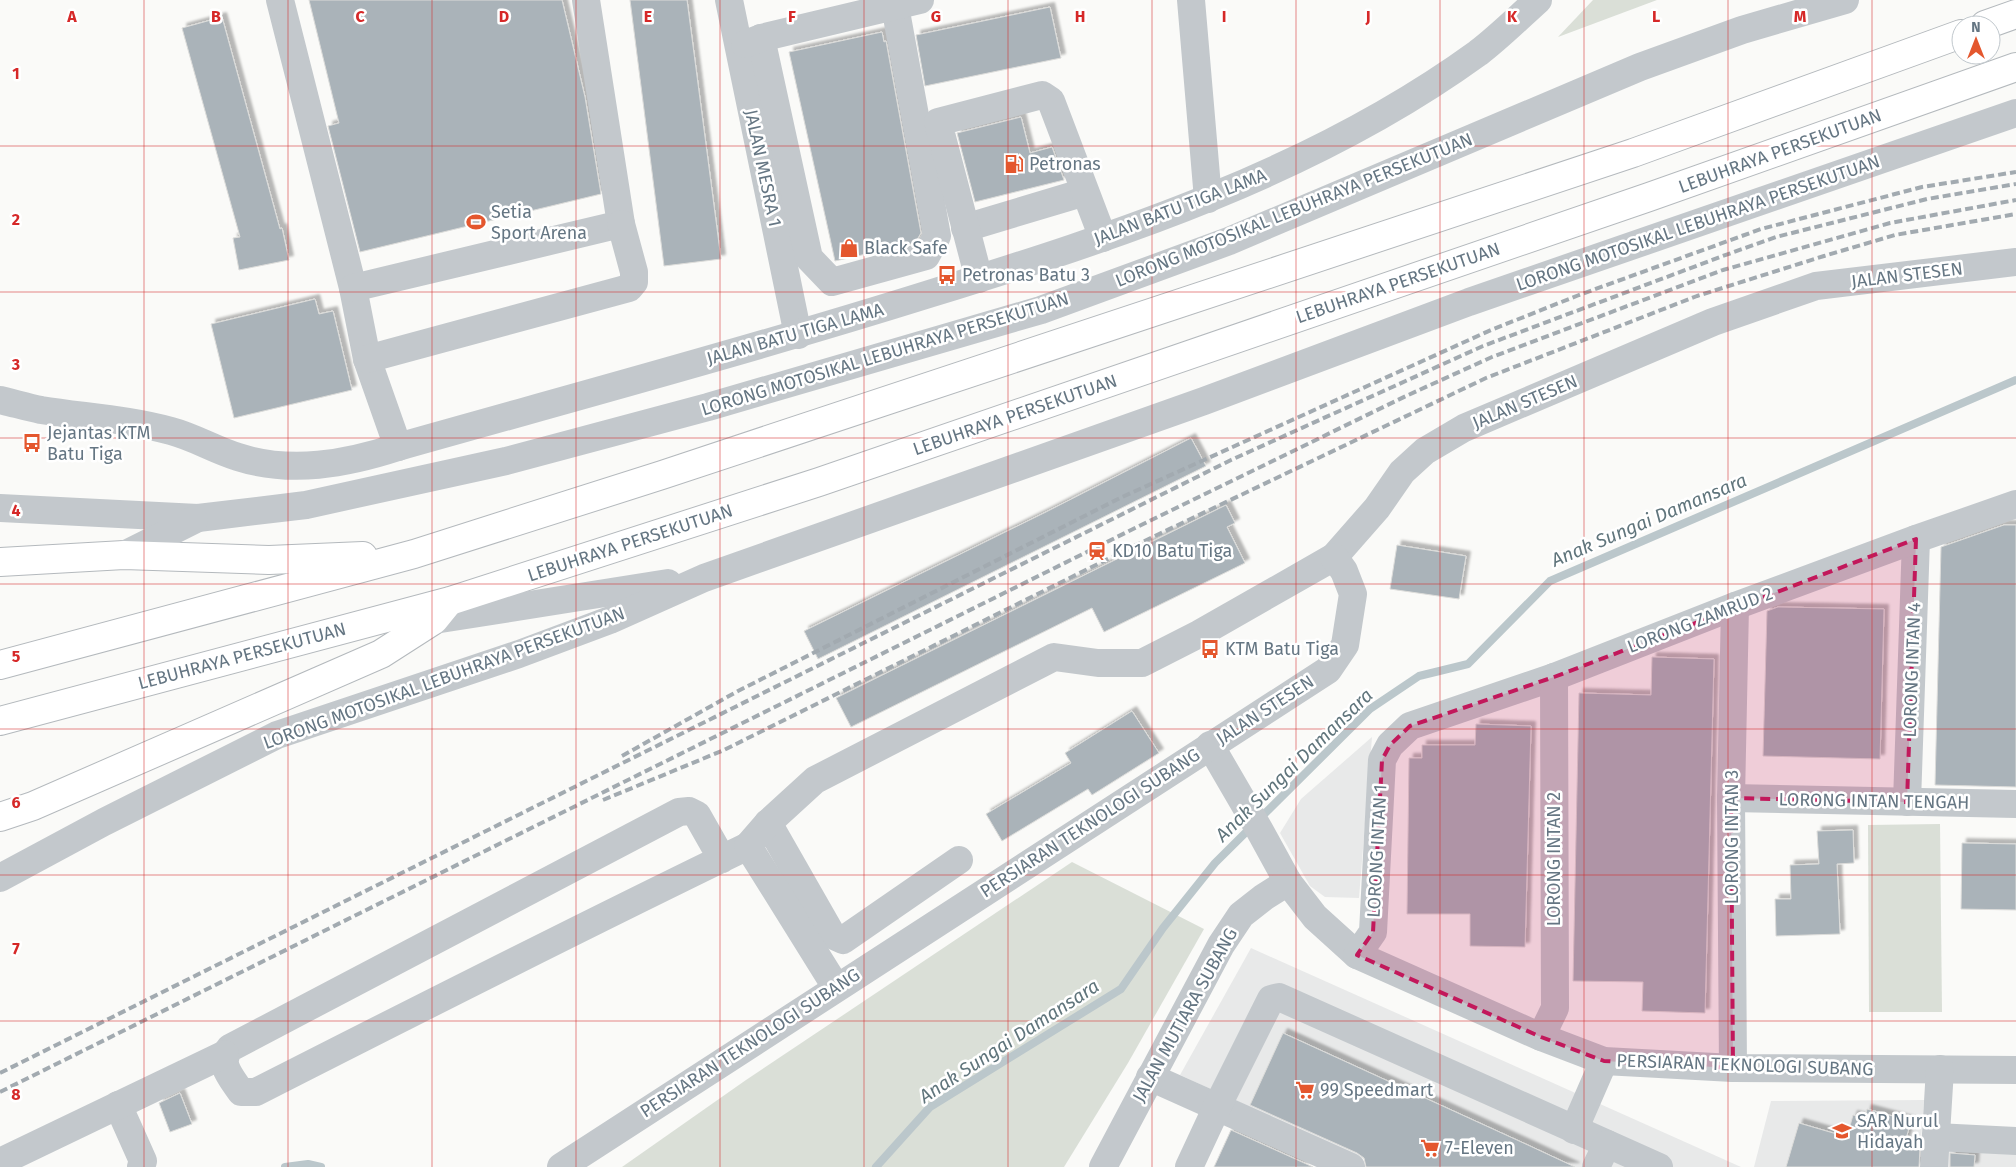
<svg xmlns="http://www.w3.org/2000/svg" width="2016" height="1167" font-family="'Fira Sans',sans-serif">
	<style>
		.built { fill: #e8e9e9 }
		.green { fill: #dadfd7 }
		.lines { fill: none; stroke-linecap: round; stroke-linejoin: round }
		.stream { stroke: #bbc7cb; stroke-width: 8 }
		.building { fill: #aab3b9; stroke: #dcdcda; filter: url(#shadow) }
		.highway-casing { stroke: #b4b9bd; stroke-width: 30 }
		.minor { stroke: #c3c8cc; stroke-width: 28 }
		.highway { stroke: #fff; stroke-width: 28 }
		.rail { stroke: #a2aab0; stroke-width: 4; stroke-dasharray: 8 4; stroke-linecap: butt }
		.marked { fill: #c2185b; fill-opacity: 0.2; stroke: #c2185b; stroke-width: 4; stroke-dasharray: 10 6; stroke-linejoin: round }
		.grid { fill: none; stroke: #d62828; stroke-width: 1; stroke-opacity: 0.55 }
		.labels { text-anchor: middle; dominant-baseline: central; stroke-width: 5; stroke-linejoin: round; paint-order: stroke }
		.street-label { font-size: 18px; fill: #657683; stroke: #fff }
		.poi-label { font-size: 18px; fill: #657683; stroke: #fff; text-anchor: start }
		.water-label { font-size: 19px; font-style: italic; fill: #60757c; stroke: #fff }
		.grid-label { font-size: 16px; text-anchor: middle; font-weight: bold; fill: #d62828; stroke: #fff; stroke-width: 5; stroke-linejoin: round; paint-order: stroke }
	</style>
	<defs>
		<filter id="shadow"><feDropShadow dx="4.5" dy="-4.5" stdDeviation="1" flood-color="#0004"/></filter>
	</defs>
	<rect width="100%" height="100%" fill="#fafaf8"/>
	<g class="built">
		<path d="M1372,737L1359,898L1325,897L1310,886L1280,833L1301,799Z"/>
		<path d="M1251,948L1741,1167H1381L1180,1075Z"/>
		<path d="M1924,1100L1919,1167H1754L1771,1101Z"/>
		<path d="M1945,1146L2016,1149V1167H1944Z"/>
	</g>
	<g class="green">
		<path d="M1593,0H1657L1558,37Z"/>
		<path d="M1940,824L1942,1012H1869L1868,825Z"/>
		<path d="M1072,862L1204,929L1128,1063L1064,1167H622L746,1080Z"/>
	</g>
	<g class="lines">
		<g class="stream">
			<path d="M285,1167L308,1164L321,1167"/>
			<path d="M876,1167L930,1107L1121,989L1163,928L1215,863L1370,709L1419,676L1468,664L1550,581L2016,380"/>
		</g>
	</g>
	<g class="building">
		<path d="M309,0H562L585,97L601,194L360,252L328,126L339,123Z"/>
		<path d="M630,0H687L721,259L664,266Z"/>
		<path d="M1050,7L1061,58L925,86L916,35Z"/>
		<path d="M222,17L280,229L282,228L289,260L239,270L233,238L240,237L182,28Z"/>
		<path d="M882,32L884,42L886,41L921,233L915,243L835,261L789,52Z"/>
		<path d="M1021,117L1030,153L1052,147L1064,180L975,202L957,133Z"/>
		<path d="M315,299L319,314L333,311L352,390L234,418L211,324Z"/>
		<path d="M1191,438L1206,466L818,659L804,631L1046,512Z"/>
		<path d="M1226,505L1235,523L1227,527L1245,563L1104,632L1092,608L851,727L836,698Z"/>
		<path d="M2004,525H2016V787L1935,785L1941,547Z"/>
		<path d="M1397,545L1466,556L1459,599L1390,589Z"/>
		<path d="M1778,607L1884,609L1880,759L1763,756L1767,611Z"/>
		<path d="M1652,657L1714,659L1705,1013L1642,1011L1643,982L1573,981L1579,693L1651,695Z"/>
		<path d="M1132,711L1159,753L1092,795L1088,789L1002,841L986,814L1071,763L1065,753Z"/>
		<path d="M1476,724L1531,726L1525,947L1470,946V914H1407L1409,758H1422V745H1475Z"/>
		<path d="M1853,830L1854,863L1837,864L1840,934L1776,936L1775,899H1791L1790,865L1819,864L1817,831Z"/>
		<path d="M1962,843L2016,844V910L1961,909Z"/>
		<path d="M1283,1033L1530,1146L1575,1167H1366L1364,1158L1357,1153L1250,1105Z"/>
		<path d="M180,1093L192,1124L170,1132L159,1103Z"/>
		<path d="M1867,1109L1911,1121L1904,1146L1920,1148L1919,1167H1786L1799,1123L1847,1137L1853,1115L1865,1118Z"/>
		<path d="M1231,1130L1313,1167H1214Z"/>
		<path d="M1950,1153L1975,1155L1974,1167H1950Z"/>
	</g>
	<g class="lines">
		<g class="highway-casing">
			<g id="highway">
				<path d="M1985,25L2016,14"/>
				<path d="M0,562L124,555L269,560L363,556"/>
				<path d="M0,665L414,554L662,475L1633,153L1961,34"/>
				<path d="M0,721L450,601L819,482L1649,197L2016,67"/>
				<path d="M0,817L33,806L381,654L434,620L447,604"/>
			</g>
		</g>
		<g class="minor">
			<path d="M280,0L353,288L367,359L398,447"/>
			<path d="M729,0L798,335"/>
			<path d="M1191,0L1208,199"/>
			<path d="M761,38L809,258L832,282L926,256L937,236L895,6"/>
			<path d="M745,44L761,38L920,0"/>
			<path d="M965,228L1085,192"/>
			<path d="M979,279L938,122L1042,95L1051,101L1103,238"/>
			<path d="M353,288L621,224L586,0"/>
			<path d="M367,359L629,288L634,282V272L621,224"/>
			<path d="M0,400C13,403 27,407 41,410C84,417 128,419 171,431C194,437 215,450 238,457C291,474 346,464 398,447C575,397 753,349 929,294C1120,235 1314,172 1478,53C1499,37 1518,18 1538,0"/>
			<path d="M0,508L198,518L306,505L506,461L708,407L1041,310L1229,241L1640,67L1742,30L1845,0"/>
			<path d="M124,555L194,520"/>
			<path d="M434,620L668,583"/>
			<path d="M1210,745L1260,831L1288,882L1315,917L1357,955L1541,1037L1604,1061L1733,1068L2016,1070"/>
			<path d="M1731,798L2016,804"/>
			<path d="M1907,802L1916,539"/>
			<path d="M768,823L832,935L843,940L959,860"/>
			<path d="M722,859L697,815L689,811L679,812L230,1048C217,1063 231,1077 241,1092H256C419,1009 583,926 748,846"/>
			<path d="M0,878L104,822L277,735L519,654L610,620L704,578L1204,401L1469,302L2016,113"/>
			<path d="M1357,955L1373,932L1382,760L1390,745L1410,726L1554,677L1735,606L1916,539L2016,504"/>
			<path d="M836,987L748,846L768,823L815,780L1054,657L1098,663H1142L1199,634L1334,557L1377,508L1402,472L1425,451L1464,428L1713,322L1816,286L2016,262"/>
			<path d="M1541,1037L1555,1008L1554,677"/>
			<path d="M1733,1068L1731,798L1735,606"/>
			<path d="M1150,1077L1351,1167"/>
			<path d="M118,1105L143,1161L141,1167"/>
			<path d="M1574,1130L1604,1061"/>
			<path d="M1936,1137L2016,1141"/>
			<path d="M0,1162L225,1054"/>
			<path d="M561,1167L1328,670L1345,645L1353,594L1344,571L1334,557"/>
			<path d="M1103,1167L1221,945L1241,915L1264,897L1288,882"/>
			<path d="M1189,1167L1217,1107L1271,999L1279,997L1659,1167"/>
			<path d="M1596,1167L1607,1144"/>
			<path d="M1934,1167L1940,1069"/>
		</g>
		<use href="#highway" class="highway"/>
		<g class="rail">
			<path d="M622,756L738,691L1120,498L1491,330L1579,295L1761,229L1922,187L2016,172"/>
			<path d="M603,800L724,750L1134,546L1486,378L1697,296L1824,256L1895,235L2016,214"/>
			<path d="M0,1073L1231,460L1483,346L1720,257L1776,237L1927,199L2016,184"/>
			<path d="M0,1092L1129,531L1406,396L1492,357L1723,270L1890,223L2016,200"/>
		</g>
	</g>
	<path class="marked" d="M1916,539L1907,802L1731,798L1733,1068L1604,1061L1541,1037L1357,955L1373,932L1382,760L1390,745L1410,726L1554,677Z"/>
	<path class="grid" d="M144,0V1167M288,0V1167M432,0V1167M576,0V1167M720,0V1167M864,0V1167M1008,0V1167M1152,0V1167M1296,0V1167M1440,0V1167M1584,0V1167M1728,0V1167M1872,0V1167M0,146H2016M0,292H2016M0,438H2016M0,584H2016M0,729H2016M0,875H2016M0,1021H2016"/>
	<defs>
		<g id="fuel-bare" transform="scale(1.5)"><path d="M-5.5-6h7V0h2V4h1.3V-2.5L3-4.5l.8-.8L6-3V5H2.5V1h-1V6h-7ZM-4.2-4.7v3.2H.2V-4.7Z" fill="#e4572e" stroke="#fff" stroke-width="2.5" paint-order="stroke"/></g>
		<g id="stadium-bare" transform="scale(1.5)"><path d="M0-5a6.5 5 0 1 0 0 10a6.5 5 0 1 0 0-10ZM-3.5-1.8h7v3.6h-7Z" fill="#e4572e" stroke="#fff" stroke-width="2.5" paint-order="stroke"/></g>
		<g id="shop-bare" transform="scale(1.5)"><path d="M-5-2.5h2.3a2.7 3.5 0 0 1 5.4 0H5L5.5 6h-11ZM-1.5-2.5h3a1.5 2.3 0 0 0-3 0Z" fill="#e4572e" stroke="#fff" stroke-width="2.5" paint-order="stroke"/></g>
		<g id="bus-bare" transform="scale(1.5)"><path d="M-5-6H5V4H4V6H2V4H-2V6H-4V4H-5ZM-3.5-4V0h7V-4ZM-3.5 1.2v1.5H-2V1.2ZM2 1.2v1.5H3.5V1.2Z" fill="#e4572e" stroke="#fff" stroke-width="2.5" paint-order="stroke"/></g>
		<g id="station-bare" transform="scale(1.5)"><path d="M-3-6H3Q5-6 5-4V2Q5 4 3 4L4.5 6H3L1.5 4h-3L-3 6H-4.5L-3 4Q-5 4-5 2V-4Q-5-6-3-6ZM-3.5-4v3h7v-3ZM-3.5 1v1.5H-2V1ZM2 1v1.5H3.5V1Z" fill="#e4572e" stroke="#fff" stroke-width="2.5" paint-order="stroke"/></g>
		<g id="supermarket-bare" transform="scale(1.5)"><path d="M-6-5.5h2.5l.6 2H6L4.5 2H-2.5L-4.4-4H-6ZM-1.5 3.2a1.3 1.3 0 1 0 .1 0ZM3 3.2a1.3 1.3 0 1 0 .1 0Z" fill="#e4572e" stroke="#fff" stroke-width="2.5" paint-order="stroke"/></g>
		<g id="school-bare" transform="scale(1.5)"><path d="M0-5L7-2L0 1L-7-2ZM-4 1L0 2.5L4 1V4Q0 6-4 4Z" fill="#e4572e" stroke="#fff" stroke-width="2.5" paint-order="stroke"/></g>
	</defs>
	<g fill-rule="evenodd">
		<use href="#fuel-bare" x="1014" y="164"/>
		<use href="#stadium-bare" x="476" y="222"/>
		<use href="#shop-bare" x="849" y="248"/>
		<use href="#bus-bare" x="947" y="275"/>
		<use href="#bus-bare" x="32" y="443"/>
		<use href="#station-bare" x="1097" y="551"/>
		<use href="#bus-bare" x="1210" y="649"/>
		<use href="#supermarket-bare" x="1305" y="1090"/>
		<use href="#school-bare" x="1842" y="1131"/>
		<use href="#supermarket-bare" x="1430" y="1148"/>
	</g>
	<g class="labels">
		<g class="street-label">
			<text transform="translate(1780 151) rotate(-20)">LEBUHRAYA PERSEKUTUAN</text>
			<text transform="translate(763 168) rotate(78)">JALAN MESRA 1</text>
			<text transform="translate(1180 207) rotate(-21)">JALAN BATU TIGA LAMA</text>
			<text transform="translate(1294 210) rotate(-22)">LORONG MOTOSIKAL LEBUHRAYA PERSEKUTUAN</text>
			<text transform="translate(1698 223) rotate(-19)">LORONG MOTOSIKAL LEBUHRAYA PERSEKUTUAN</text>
			<text transform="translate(1907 275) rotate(-7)">JALAN STESEN</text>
			<text transform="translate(1398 283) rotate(-19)">LEBUHRAYA PERSEKUTUAN</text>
			<text transform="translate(795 334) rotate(-16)">JALAN BATU TIGA LAMA</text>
			<text transform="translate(885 354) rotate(-17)">LORONG MOTOSIKAL LEBUHRAYA PERSEKUTUAN</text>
			<text transform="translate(1525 402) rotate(-23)">JALAN STESEN</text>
			<text transform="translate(1015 415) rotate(-19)">LEBUHRAYA PERSEKUTUAN</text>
			<text transform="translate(630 543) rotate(-18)">LEBUHRAYA PERSEKUTUAN</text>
			<text transform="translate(1700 620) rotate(-21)">LORONG ZAMRUD 2</text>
			<text transform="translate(242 656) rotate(-15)">LEBUHRAYA PERSEKUTUAN</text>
			<text transform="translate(1912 670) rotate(-88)">LORONG INTAN 4</text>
			<text transform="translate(444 678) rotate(-20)">LORONG MOTOSIKAL LEBUHRAYA PERSEKUTUAN</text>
			<text transform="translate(1265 710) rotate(-33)">JALAN STESEN</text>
			<text transform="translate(1874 801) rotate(1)">LORONG INTAN TENGAH</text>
			<text transform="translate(1090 823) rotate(-33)">PERSIARAN TEKNOLOGI SUBANG</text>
			<text transform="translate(1732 837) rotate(-90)">LORONG INTAN 3</text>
			<text transform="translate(1377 851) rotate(-87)">LORONG INTAN 1</text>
			<text transform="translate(1554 859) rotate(-90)">LORONG INTAN 2</text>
			<text transform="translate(1185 1015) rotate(-61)">JALAN MUTIARA SUBANG</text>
			<text transform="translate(750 1043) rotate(-33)">PERSIARAN TEKNOLOGI SUBANG</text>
			<text transform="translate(1745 1065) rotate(2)">PERSIARAN TEKNOLOGI SUBANG</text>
		</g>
		<g class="poi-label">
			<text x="1029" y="164">Petronas</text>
			<text x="491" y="212">Setia<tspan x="491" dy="21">Sport Arena</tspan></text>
			<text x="864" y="248">Black Safe</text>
			<text x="962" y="275">Petronas Batu 3</text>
			<text x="47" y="433">Jejantas KTM<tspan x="47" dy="21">Batu Tiga</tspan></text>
			<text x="1112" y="551">KD10 Batu Tiga</text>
			<text x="1225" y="649">KTM Batu Tiga</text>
			<text x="1320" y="1090">99 Speedmart</text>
			<text x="1857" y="1121">SAR Nurul<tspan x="1857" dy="21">Hidayah</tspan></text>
			<text x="1445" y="1148">7-Eleven</text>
		</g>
		<g class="water-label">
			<text transform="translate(1649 520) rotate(-23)">Anak Sungai Damansara</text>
			<text transform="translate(1294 765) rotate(-44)">Anak Sungai Damansara</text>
			<text transform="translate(1009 1041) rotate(-33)">Anak Sungai Damansara</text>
		</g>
	</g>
	<g class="grid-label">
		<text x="72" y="22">A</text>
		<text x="216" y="22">B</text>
		<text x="360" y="22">C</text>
		<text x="504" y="22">D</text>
		<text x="648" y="22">E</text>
		<text x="792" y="22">F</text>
		<text x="936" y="22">G</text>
		<text x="1080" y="22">H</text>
		<text x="1224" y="22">I</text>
		<text x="1368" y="22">J</text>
		<text x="1512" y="22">K</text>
		<text x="1656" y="22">L</text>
		<text x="1800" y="22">M</text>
		<text x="16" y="79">1</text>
		<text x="16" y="225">2</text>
		<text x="16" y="370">3</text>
		<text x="16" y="516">4</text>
		<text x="16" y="662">5</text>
		<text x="16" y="808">6</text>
		<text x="16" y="954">7</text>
		<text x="16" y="1100">8</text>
	</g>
	<g transform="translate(1976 40)"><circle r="24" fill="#ffffff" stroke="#c1c8cd"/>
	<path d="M0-4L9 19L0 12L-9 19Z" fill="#e4572e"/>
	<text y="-8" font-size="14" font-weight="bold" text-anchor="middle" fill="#657683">N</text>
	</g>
</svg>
